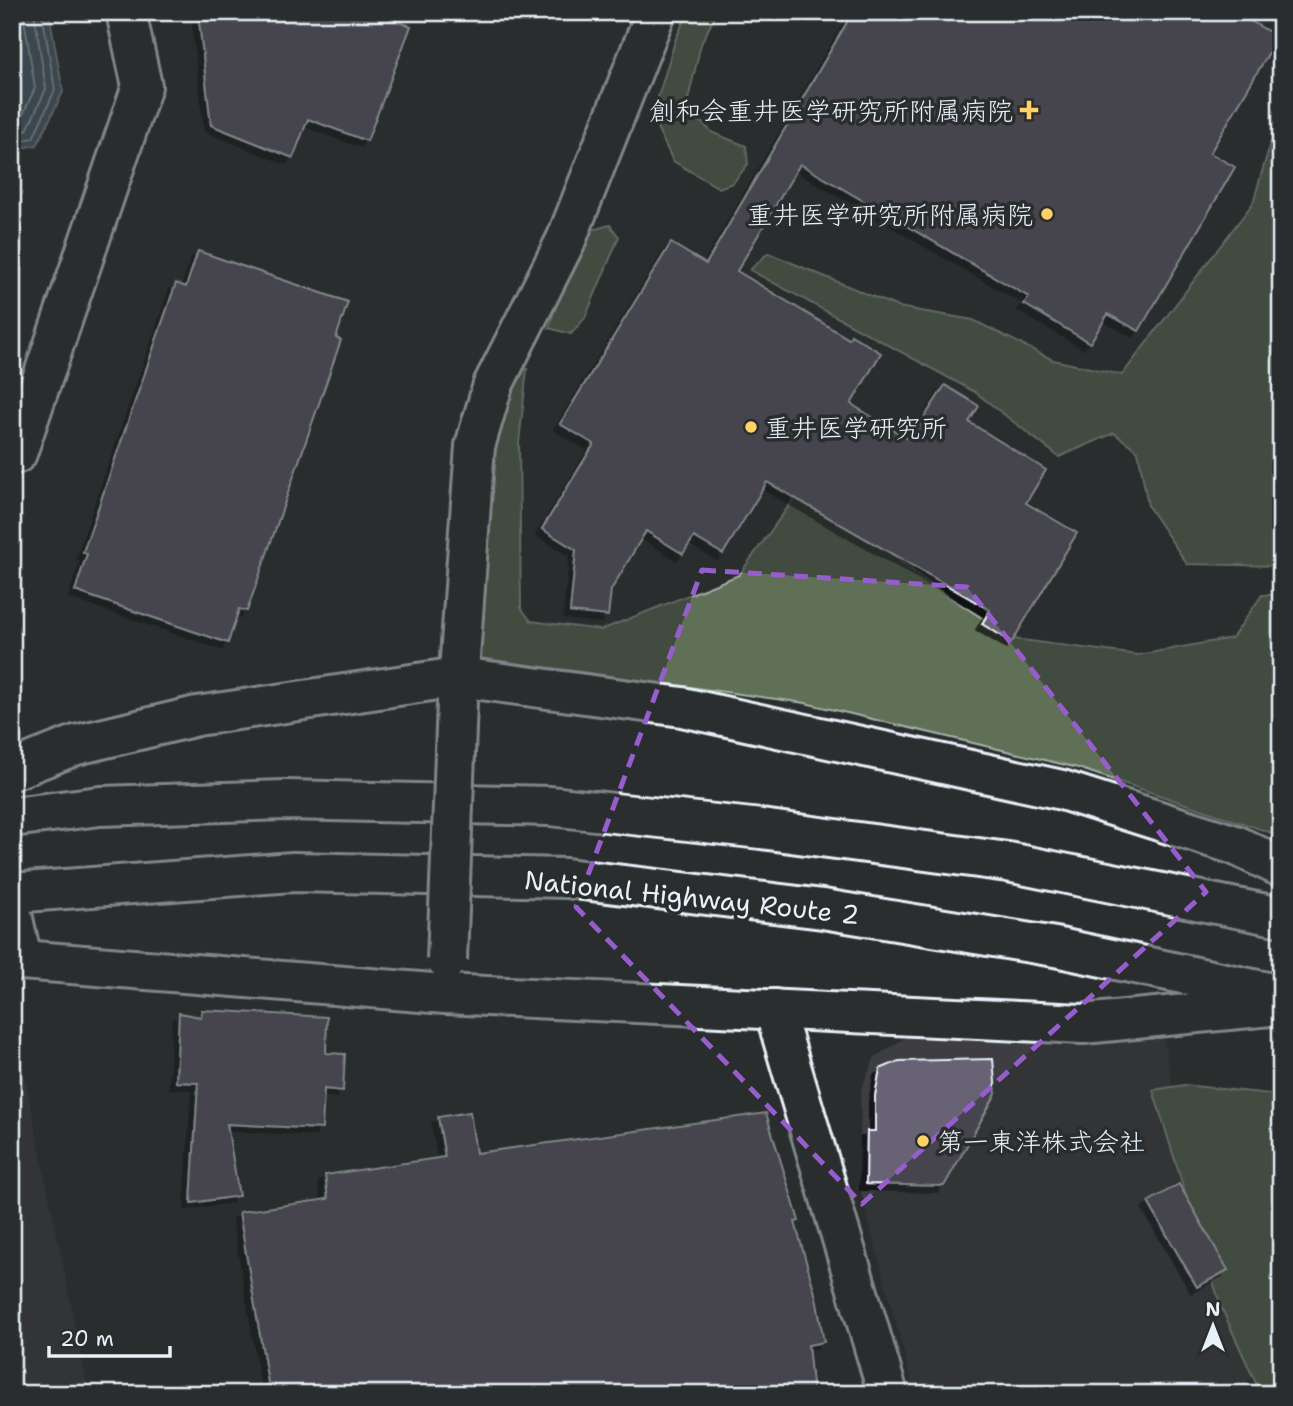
<svg xmlns="http://www.w3.org/2000/svg" width="1293" height="1406" font-family="'Shantell Sans','Klee One',sans-serif">
	<style>
		.built { fill: #3c3d43 }
		.green { fill: #616f57; stroke: #a4b0a8; stroke-width: 2 }
		.water { fill: #516574; stroke: #8d9da9; stroke-width: 2 }
		.lines { fill: none; stroke-linecap: round; stroke-linejoin: round }
		.shore { stroke: #acb9c3; stroke-width: 2 }
		.building { fill: #676274; stroke: #e8f1f8; stroke-width: 2; filter: url(#shadow) }
		.minor-casing { stroke: #e8f1f8; stroke-width: 44 }
		.highway-casing { stroke: #e8f1f8; stroke-width: 44 }
		.minor { stroke: #2a2d2e; stroke-width: 38 }
		.highway { stroke: #2a2d2e; stroke-width: 38 }
		.minor-bridge-casing { stroke: #e8f1f8; stroke-width: 44; stroke-linecap: butt }
		.minor-bridge { stroke: #2a2d2e; stroke-width: 38 }
		.marked { fill: none; stroke: #965dcd; stroke-width: 5; stroke-dasharray: 14 9; stroke-linejoin: round }
		.poi-dot { fill: #ffd166; stroke: #2a2d2e; stroke-width: 2.5 }
		.labels { text-anchor: middle; dominant-baseline: central; stroke-width: 7; stroke-linejoin: round; paint-order: stroke }
		.poi-label { font-size: 26px; fill: #e8f1f8; stroke: #2a2d2e; text-anchor: end }
		.street-label { font-size: 26px; fill: #e8f1f8; stroke: #2a2d2e }
	</style>
	<defs>
		<filter id="shadow"><feDropShadow dx="-6" dy="6" stdDeviation="0" flood-color="#0009"/></filter>
	</defs>
	<rect width="100%" height="100%" fill="#2a2d2e"/>
	<filter id="ink" filterUnits="userSpaceOnUse"><feTurbulence type="fractalNoise" baseFrequency=".0143" numOctaves="2"/><feDisplacementMap in="SourceGraphic" scale="14" xChannelSelector="R" yChannelSelector="G"/><feConvolveMatrix kernelMatrix="1 2 1 2 8 2 1 2 1" color-interpolation-filters="sRGB"/></filter>
	<g filter="url(#ink)">
		<g class="built">
			<path d="M12,1011L89,1394H12Z"/>
			<path d="M911,1034L1163,1038L1191,1173L1281,1367L1214,1394H915L859,1185L861,1089L875,1057Z"/>
		</g>
		<g class="green">
			<path d="M688,12H717L701,44L686,108L713,133L746,146L748,164L733,183L719,188L673,161L652,117L676,38Z"/>
			<path d="M1281,107V566L1187,564L1148,506L1138,451L1114,433L1059,457L975,392L750,270L768,253L898,307L973,320L1053,360L1122,375L1253,203Z"/>
			<path d="M610,225L619,237L585,318L571,334L549,328L560,293L588,231Z"/>
			<path d="M514,369H527L519,443L521,608L531,621L601,630L739,575L801,489L844,517L927,582L1014,639L1138,655L1232,638L1262,595H1281V836L1078,768L805,703L481,658V595L492,440Z"/>
			<path d="M1184,1085L1281,1095V1394H1261L1221,1307L1153,1090Z"/>
		</g>
		<path class="water" d="M12,12H49L63,92L37,145L12,150Z"/>
		<g class="lines">
			<g class="shore">
				<path d="M12,123L20,121L35,88L23,12"/>
				<path d="M12,134L27,130L46,89L34,12"/>
				<path d="M12,143L33,138L55,90L42,12"/>
			</g>
		</g>
		<g class="building">
			<path d="M198,12H372L411,26L367,141L308,119L293,158L211,125Z"/>
			<path d="M853,12H1235L1278,37L1210,153L1235,167L1139,331L1108,314L1090,343L1024,304L1029,297L800,164L737,271L849,339L851,335L881,353L851,404L910,440L945,385L979,406L969,422L1046,470L1026,503L1077,533L1012,642L982,624L990,610L767,482L723,554L694,537L683,554L646,531L611,590L608,616L570,612L576,550L542,529L594,444L560,424L671,243L706,264Z"/>
			<path d="M198,251L348,302L336,338L341,340L247,611L239,609L228,643L75,591L87,554L83,552L176,283L186,287Z"/>
			<path d="M202,1010L327,1017L326,1053L345,1054L343,1091L324,1089L322,1129L227,1124L239,1196L191,1203L198,1083L176,1082L179,1013L201,1017Z"/>
			<path d="M993,1059L996,1094L944,1186L866,1184L867,1131H875V1096L880,1069L899,1061Z"/>
			<path d="M470,1112L476,1153L766,1113L799,1221L795,1222L816,1297L824,1342L808,1345L813,1394H270L239,1212L328,1199L325,1175L445,1157L438,1117Z"/>
			<path d="M1179,1184L1228,1270L1197,1287L1148,1202Z"/>
		</g>
		<g class="lines">
			<g class="minor-casing">
				<g id="minor">
					<path d="M12,455L17,453L142,86L126,12"/>
					<path d="M457,700L475,446L493,385L566,240L656,12"/>
					<path d="M12,770L76,745L197,716L458,677L682,707L1062,790L1235,845L1281,867"/>
					<path d="M12,914L22,960"/>
					<path d="M12,962L22,960L445,994L1083,1024L1281,1005"/>
					<path d="M774,1009L888,1394"/>
				</g>
			</g>
			<g class="highway-casing">
				<g id="highway">
					<path d="M12,817L100,806L285,800L550,806L761,829L1008,862L1281,917"/>
					<path d="M12,893L293,872L566,878L823,909L1055,947L1281,995"/>
				</g>
			</g>
			<use href="#minor" class="minor"/>
			<use href="#highway" class="highway"/>
			<g class="minor-bridge-casing">
				<path id="minor-bridge" d="M447,960L457,702"/>
			</g>
			<use href="#minor-bridge" class="minor-bridge"/>
		</g>
	</g>
	<path d="M0 0H1293V1406H0ZM702,570L967,587L1206,892L862,1204L576,907Z" fill="#2a2d2e" fill-opacity=".55" fill-rule="evenodd"/>
	<path class="marked" d="M702,570L967,587L1206,892L862,1204L576,907Z"/>
	<g class="poi-dot">
		<path d="M1025.5 99.5h7v7h7v7h-7v7h-7v-7h-7v-7h7z"/>
		<circle cx="1047" cy="214" r="7"/>
		<circle cx="751" cy="427" r="7"/>
		<circle cx="923" cy="1141" r="7"/>
	</g>
	<g class="labels">
		<g class="poi-label">
			<text x="1013" y="110">創和会重井医学研究所附属病院</text>
			<text x="1033" y="214">重井医学研究所附属病院</text>
			<text x="765" y="427" text-anchor="start">重井医学研究所</text>
			<text x="937" y="1141" text-anchor="start">第一東洋株式会社</text>
		</g>
		<g class="street-label">
			<text transform="translate(692 897) rotate(6)">National Highway Route 2</text>
		</g>
	</g>
	<rect width="1293" height="1406" fill="none" stroke="#2a2d2e" stroke-width="42"/>
	<rect x="21" y="21" width="1251" height="1364" fill="none" stroke="#e8f1f8" stroke-width="2.5" filter="url(#ink)"/>
	<g transform="translate(1213 1326)" stroke="#2a2d2e" stroke-width="5" paint-order="stroke">
	<path d="M0-5L12 26L0 18L-12 26Z" fill="#e8f1f8"/>
	<text y="-10" font-size="19" font-weight="bold" text-anchor="middle" fill="#e8f1f8">N</text>
	</g>
	<path d="M49 1346v10h121v-10" fill="none" stroke="#e8f1f8" stroke-width="3.5"/>
	<text x="60" y="1346" font-size="21" fill="#e8f1f8" stroke="#2a2d2e" stroke-width="5" paint-order="stroke">20 m</text>
</svg>
